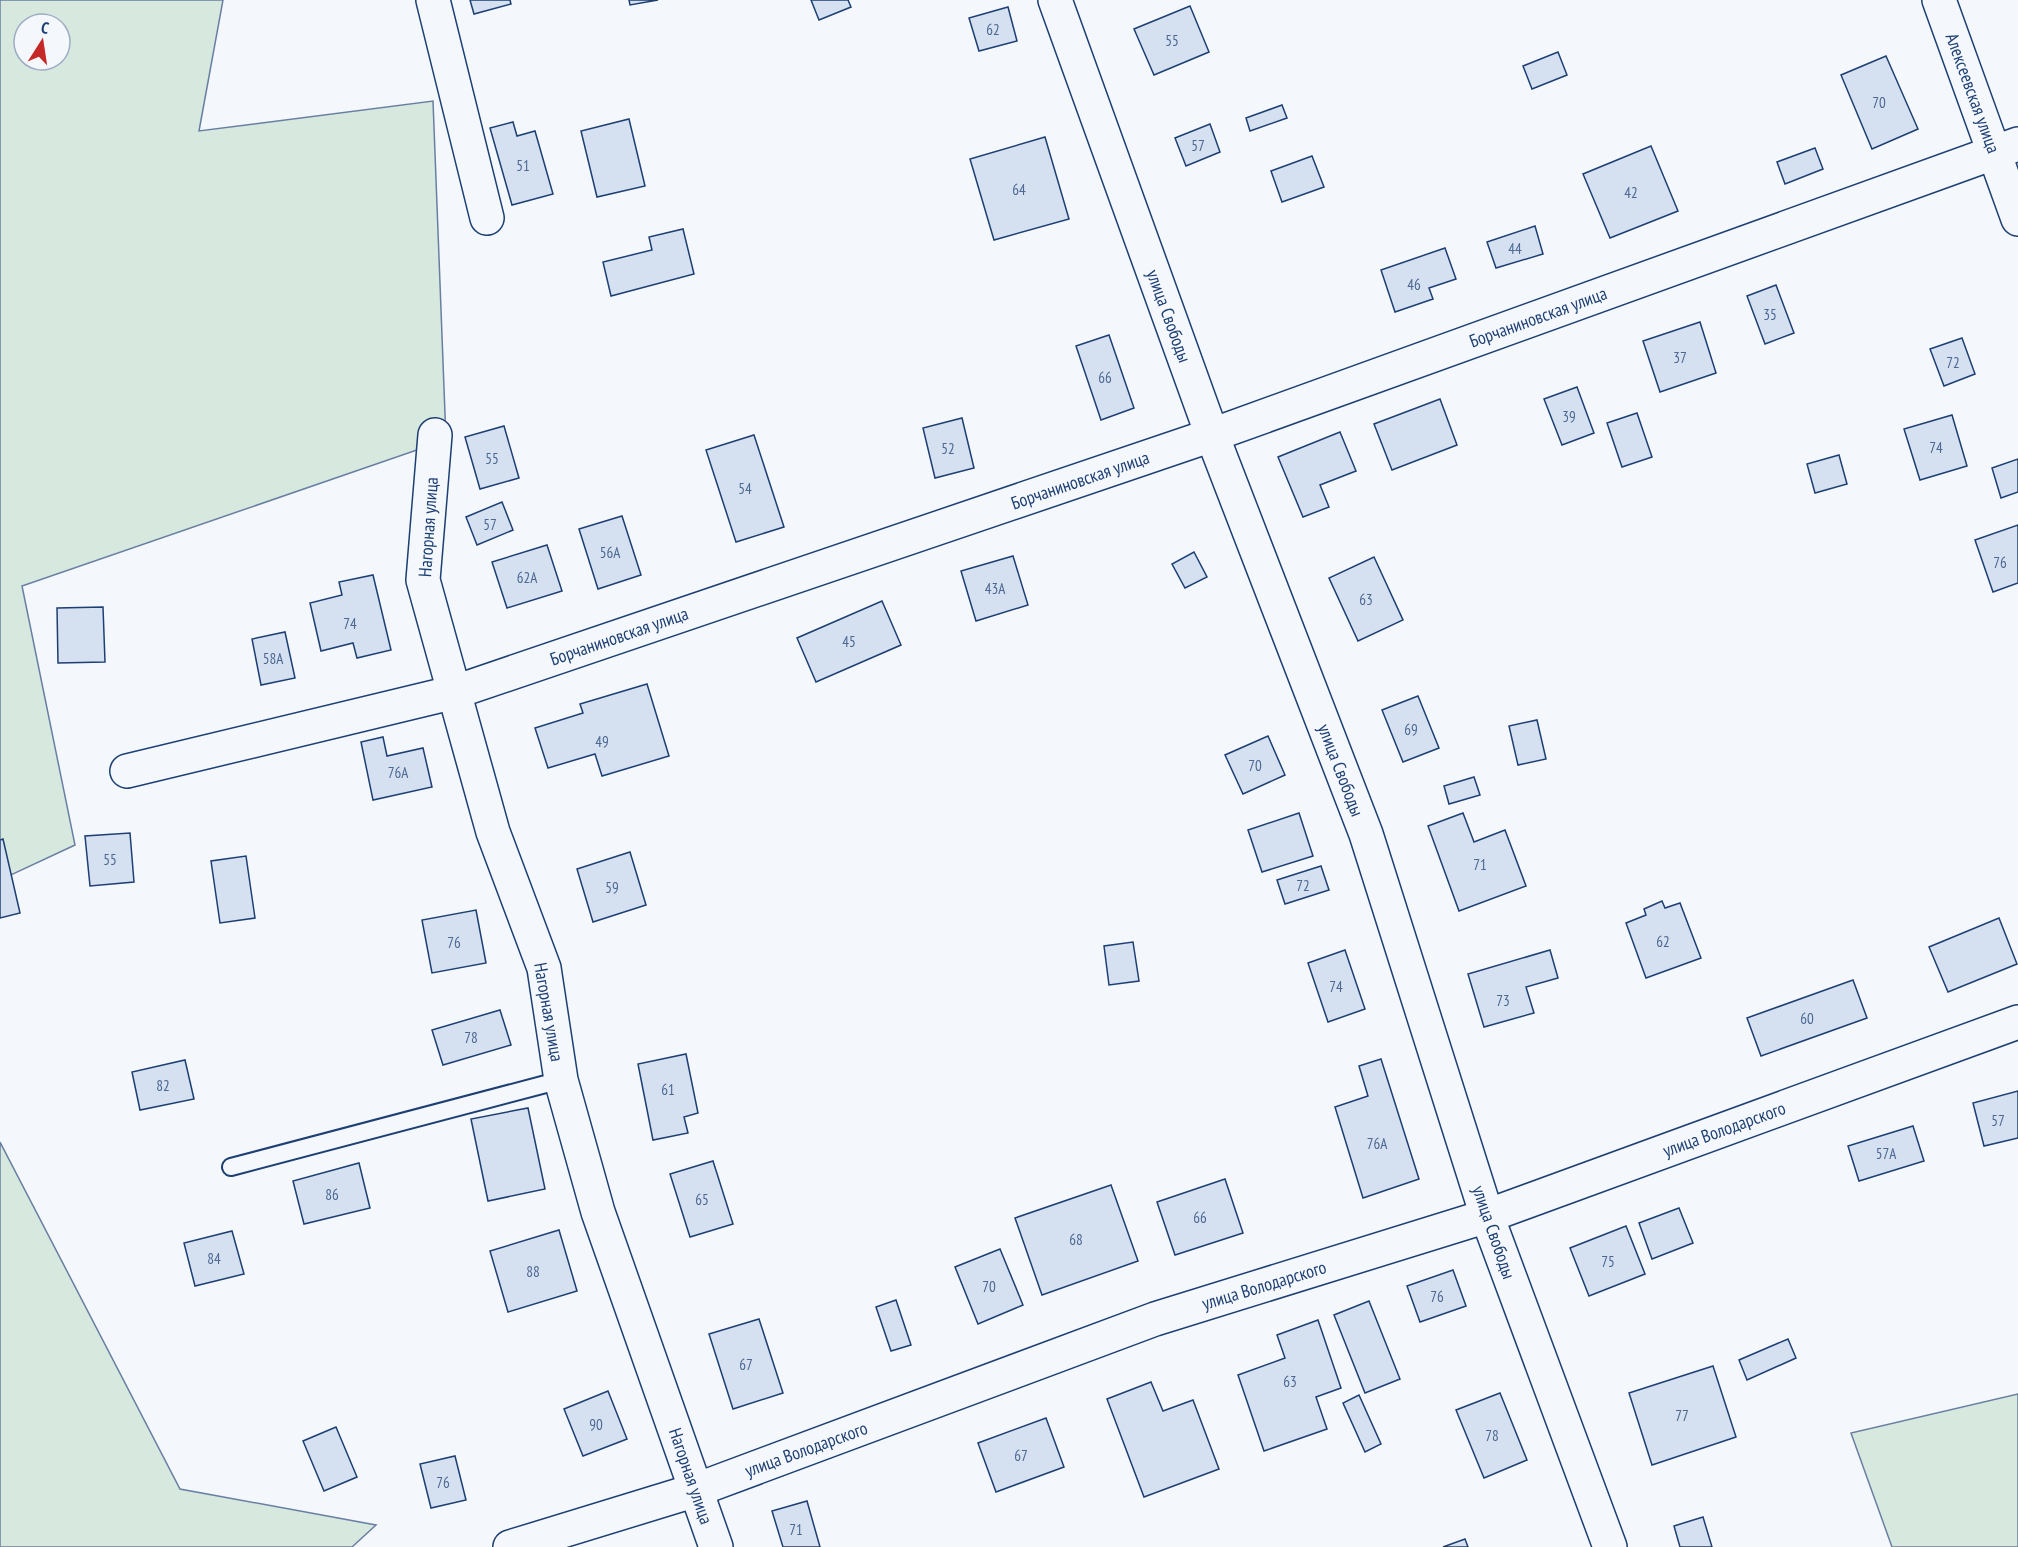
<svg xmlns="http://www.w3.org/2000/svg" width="2018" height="1547" font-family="'PT Sans Narrow',sans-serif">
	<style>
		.green { fill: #d7e8df; stroke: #687fa3; stroke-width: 1.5; fill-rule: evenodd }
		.building { fill: #d5e0f0; stroke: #1d3f73; stroke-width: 1.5 }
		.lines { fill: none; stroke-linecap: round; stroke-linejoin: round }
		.service-casing { stroke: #1d3f73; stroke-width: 20 }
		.minor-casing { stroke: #1d3f73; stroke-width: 36 }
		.service { stroke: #f4f7fb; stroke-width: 16 }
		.minor { stroke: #f4f7fb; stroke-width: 33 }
		.labels { text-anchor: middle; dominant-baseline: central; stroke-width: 4.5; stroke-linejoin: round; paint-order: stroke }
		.number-label { font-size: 15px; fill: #4b6792 }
		.street-label { font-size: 18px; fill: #1d3f73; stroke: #f4f7fb }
	</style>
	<rect width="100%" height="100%" fill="#f4f7fb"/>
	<g class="green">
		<path d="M0,0H223L199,131L433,101L446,440L22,586L75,845L0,880ZM24,24H60V60H24Z"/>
		<path d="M0,1142L180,1489L376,1525L352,1547H0Z"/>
		<path d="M2018,1394V1547H1892L1851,1433Z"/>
	</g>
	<g class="building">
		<path d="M470,0H510L511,4L474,14Z"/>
		<path d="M629,0H658L630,5Z"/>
		<path d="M811,0H848L851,7L819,20Z"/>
		<path d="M1190,6L1209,52L1154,75L1134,29Z"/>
		<path d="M1008,7L1017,41L979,51L969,18Z"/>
		<path d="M1558,52L1567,75L1532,89L1523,66Z"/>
		<path d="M1886,56L1918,129L1872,149L1841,75Z"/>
		<path d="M1282,105L1287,118L1250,131L1246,118Z"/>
		<path d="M629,119L645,186L597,197L581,131Z"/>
		<path d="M513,122L517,136L535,131L553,194L512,205L490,128Z"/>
		<path d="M1210,124L1220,152L1186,166L1175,138Z"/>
		<path d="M1045,137L1069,219L994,240L970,159Z"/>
		<path d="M1651,146L1678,211L1610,238L1583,174Z"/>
		<path d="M1815,148L1823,169L1785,184L1777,162Z"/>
		<path d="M1312,156L1324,187L1282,202L1271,171Z"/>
		<path d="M1535,226L1543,254L1496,268L1487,242Z"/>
		<path d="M683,229L694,274L611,296L603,262L652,250L649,237Z"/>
		<path d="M1445,248L1456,279L1429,288L1433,299L1395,312L1381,270Z"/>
		<path d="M1776,285L1794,333L1765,344L1747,296Z"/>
		<path d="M1700,322L1716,373L1660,392L1643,341Z"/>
		<path d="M1109,335L1134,408L1101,420L1076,346Z"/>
		<path d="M1962,338L1975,374L1944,386L1930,349Z"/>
		<path d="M1577,387L1594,433L1562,445L1544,399Z"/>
		<path d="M1440,399L1457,445L1392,470L1374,424Z"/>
		<path d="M1637,413L1652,457L1622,467L1607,423Z"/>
		<path d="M1952,415L1967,466L1920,480L1904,429Z"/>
		<path d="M962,418L974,468L935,478L923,428Z"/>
		<path d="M504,426L519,478L480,489L465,437Z"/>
		<path d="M1340,432L1356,471L1320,485L1329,507L1303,517L1278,457Z"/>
		<path d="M754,435L784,527L736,542L706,450Z"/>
		<path d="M1839,455L1847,484L1815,493L1807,464Z"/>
		<path d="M2018,459V492L2001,498L1992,468Z"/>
		<path d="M502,502L513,530L477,545L466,517Z"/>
		<path d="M622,516L641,575L598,589L579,529Z"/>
		<path d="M2018,525V583L1993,592L1975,540Z"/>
		<path d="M547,545L562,591L507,608L492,562Z"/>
		<path d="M1194,552L1207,577L1185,588L1172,564Z"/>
		<path d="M1013,556L1028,605L976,621L961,571Z"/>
		<path d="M1374,557L1403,620L1358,641L1329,578Z"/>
		<path d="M373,575L391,650L357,658L353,643L321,651L310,603L342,595L339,582Z"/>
		<path d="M882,601L901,645L816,682L797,638Z"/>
		<path d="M103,607L105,662L58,663L57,608Z"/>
		<path d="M285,632L295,678L261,685L252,639Z"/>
		<path d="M647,684L669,756L602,776L595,754L548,768L535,728L583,713L580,704Z"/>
		<path d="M1418,696L1439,748L1403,762L1382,710Z"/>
		<path d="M1537,720L1546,759L1518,765L1509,726Z"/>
		<path d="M1268,736L1285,775L1243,794L1225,755Z"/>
		<path d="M383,737L387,756L423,748L432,787L373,800L361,742Z"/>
		<path d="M1474,777L1480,795L1449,804L1444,786Z"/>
		<path d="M1299,813L1313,856L1262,872L1248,830Z"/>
		<path d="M1463,813L1474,842L1505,830L1526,886L1459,911L1428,826Z"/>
		<path d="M130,833L134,882L90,886L85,836Z"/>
		<path d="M3,839L20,913L0,918V840Z"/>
		<path d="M630,852L646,905L593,922L577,869Z"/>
		<path d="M246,856L255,918L220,923L211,861Z"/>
		<path d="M1321,866L1329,890L1285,904L1277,880Z"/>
		<path d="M1662,901L1665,908L1680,903L1701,958L1646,978L1626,923L1646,915L1644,909Z"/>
		<path d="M476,910L486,963L432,973L422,920Z"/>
		<path d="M1999,918L2017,964L1948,992L1929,947Z"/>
		<path d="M1133,942L1139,981L1109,985L1104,946Z"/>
		<path d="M1345,950L1365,1009L1328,1022L1308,963Z"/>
		<path d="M1550,950L1558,978L1526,987L1534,1013L1484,1027L1468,974Z"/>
		<path d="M1853,980L1867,1018L1761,1056L1747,1018Z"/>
		<path d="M500,1010L511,1045L443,1065L432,1030Z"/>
		<path d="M686,1054L698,1113L684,1117L688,1133L653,1140L638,1064Z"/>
		<path d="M1381,1059L1419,1179L1363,1198L1335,1107L1368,1096L1359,1066Z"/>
		<path d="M185,1060L194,1099L140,1110L132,1072Z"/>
		<path d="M2018,1091V1138L1984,1146L1973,1103Z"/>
		<path d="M528,1108L545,1189L488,1201L471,1119Z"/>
		<path d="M1913,1126L1924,1161L1859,1181L1848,1146Z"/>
		<path d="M713,1161L733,1224L690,1237L670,1174Z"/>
		<path d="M359,1163L370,1208L304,1224L293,1181Z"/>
		<path d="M1225,1179L1243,1233L1175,1255L1157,1202Z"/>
		<path d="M1111,1185L1138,1261L1042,1295L1015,1218Z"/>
		<path d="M1679,1208L1693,1243L1652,1259L1639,1223Z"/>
		<path d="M1626,1226L1645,1274L1589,1296L1570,1248Z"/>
		<path d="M559,1230L577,1291L508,1312L490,1251Z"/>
		<path d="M232,1231L244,1274L195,1286L184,1243Z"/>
		<path d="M1000,1249L1023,1305L978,1324L955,1267Z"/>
		<path d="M1453,1270L1466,1306L1420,1322L1407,1286Z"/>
		<path d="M896,1300L911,1345L891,1351L876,1307Z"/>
		<path d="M1369,1301L1400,1379L1365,1393L1334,1315Z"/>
		<path d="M759,1319L783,1393L733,1409L709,1334Z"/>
		<path d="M1318,1320L1341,1388L1316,1397L1327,1429L1264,1451L1238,1375L1285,1358L1277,1335Z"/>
		<path d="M1788,1339L1796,1358L1747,1380L1739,1360Z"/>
		<path d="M1713,1366L1736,1437L1652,1465L1629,1393Z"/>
		<path d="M1151,1382L1163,1411L1193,1400L1219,1469L1144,1497L1107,1399Z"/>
		<path d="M608,1391L627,1439L583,1456L564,1409Z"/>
		<path d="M1500,1393L1527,1460L1484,1478L1456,1410Z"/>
		<path d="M1359,1395L1381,1444L1365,1452L1343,1403Z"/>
		<path d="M1046,1418L1064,1467L996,1492L978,1443Z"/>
		<path d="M336,1427L357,1477L324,1491L303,1441Z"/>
		<path d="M455,1456L466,1500L431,1508L420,1464Z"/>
		<path d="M807,1501L820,1547H783L772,1511Z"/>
		<path d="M1703,1517L1712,1547H1680L1674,1526Z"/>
		<path d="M1465,1539L1468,1547H1443Z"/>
	</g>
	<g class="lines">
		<g class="service-casing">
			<path id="service" d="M231,1167L561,1080"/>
		</g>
		<g class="minor-casing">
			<g id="minor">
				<path d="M433,0L487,218"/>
				<path d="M1055,0L1212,435L1366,834L1487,1216L1610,1547"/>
				<path d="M1939,0L2018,219"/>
				<path d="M435,435L423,580L493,832L544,968L561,1080L598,1212L716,1547"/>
				<path d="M127,771L455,692L1212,435L2018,144"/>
				<path d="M510,1547L696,1490L1155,1319L1487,1216L2018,1022"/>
			</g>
		</g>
		<use href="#service" class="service"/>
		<use href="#minor" class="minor"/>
	</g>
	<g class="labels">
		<g class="number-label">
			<text x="993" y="29">62</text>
			<text x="1172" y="40">55</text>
			<text x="1879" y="102">70</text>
			<text x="1198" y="145">57</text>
			<text x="523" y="165">51</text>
			<text x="1019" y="189">64</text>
			<text x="1631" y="192">42</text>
			<text x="1515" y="248">44</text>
			<text x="1414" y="284">46</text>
			<text x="1770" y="314">35</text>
			<text x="1680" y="357">37</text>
			<text x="1953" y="362">72</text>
			<text x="1105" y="377">66</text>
			<text x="1569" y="416">39</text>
			<text x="1936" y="447">74</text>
			<text x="948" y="448">52</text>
			<text x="492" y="458">55</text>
			<text x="745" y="488">54</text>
			<text x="490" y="524">57</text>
			<text x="610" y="552">56А</text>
			<text x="2000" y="562">76</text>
			<text x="527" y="577">62А</text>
			<text x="995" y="588">43А</text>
			<text x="1366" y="599">63</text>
			<text x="350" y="623">74</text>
			<text x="849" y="641">45</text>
			<text x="273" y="658">58А</text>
			<text x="1411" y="729">69</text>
			<text x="602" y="741">49</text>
			<text x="1255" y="765">70</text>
			<text x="398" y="772">76А</text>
			<text x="110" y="859">55</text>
			<text x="1480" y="864">71</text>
			<text x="1303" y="885">72</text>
			<text x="612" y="887">59</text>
			<text x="1663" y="941">62</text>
			<text x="454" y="942">76</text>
			<text x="1336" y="986">74</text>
			<text x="1503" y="1000">73</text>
			<text x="1807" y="1018">60</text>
			<text x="471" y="1037">78</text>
			<text x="163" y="1085">82</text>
			<text x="668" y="1089">61</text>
			<text x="1998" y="1120">57</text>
			<text x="1377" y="1143">76А</text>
			<text x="1886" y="1153">57А</text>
			<text x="332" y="1194">86</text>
			<text x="702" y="1199">65</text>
			<text x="1200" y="1217">66</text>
			<text x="1076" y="1239">68</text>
			<text x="214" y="1258">84</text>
			<text x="1608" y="1261">75</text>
			<text x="533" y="1271">88</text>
			<text x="989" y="1286">70</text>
			<text x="1437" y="1296">76</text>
			<text x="746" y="1364">67</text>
			<text x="1290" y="1381">63</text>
			<text x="1682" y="1415">77</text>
			<text x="596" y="1424">90</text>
			<text x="1492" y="1435">78</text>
			<text x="1021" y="1455">67</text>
			<text x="443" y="1482">76</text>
			<text x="796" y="1529">71</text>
		</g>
		<g class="street-label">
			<text transform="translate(1973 93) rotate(70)">Алексеевская улица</text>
			<text transform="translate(1169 316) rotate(70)">улица Свободы</text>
			<text transform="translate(1538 317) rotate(-20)">Борчаниновская улица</text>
			<text transform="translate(1080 480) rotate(-19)">Борчаниновская улица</text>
			<text transform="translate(428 527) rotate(-86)">Нагорная улица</text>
			<text transform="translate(619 636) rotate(-19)">Борчаниновская улица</text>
			<text transform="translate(1341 770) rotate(69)">улица Свободы</text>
			<text transform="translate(549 1012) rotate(80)">Нагорная улица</text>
			<text transform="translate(1724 1129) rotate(-20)">улица Володарского</text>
			<text transform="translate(1494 1232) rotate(71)">улица Свободы</text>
			<text transform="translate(1264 1285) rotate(-17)">улица Володарского</text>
			<text transform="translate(806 1449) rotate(-20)">улица Володарского</text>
			<text transform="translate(691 1476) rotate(71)">Нагорная улица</text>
		</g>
	</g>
	<g transform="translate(42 42) rotate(12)"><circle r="28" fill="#f4f7fb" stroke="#9eadc5" stroke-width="1.5"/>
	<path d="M0-4.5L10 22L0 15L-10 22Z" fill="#c62828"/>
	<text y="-9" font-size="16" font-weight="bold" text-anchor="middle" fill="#1d3f73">С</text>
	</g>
</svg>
